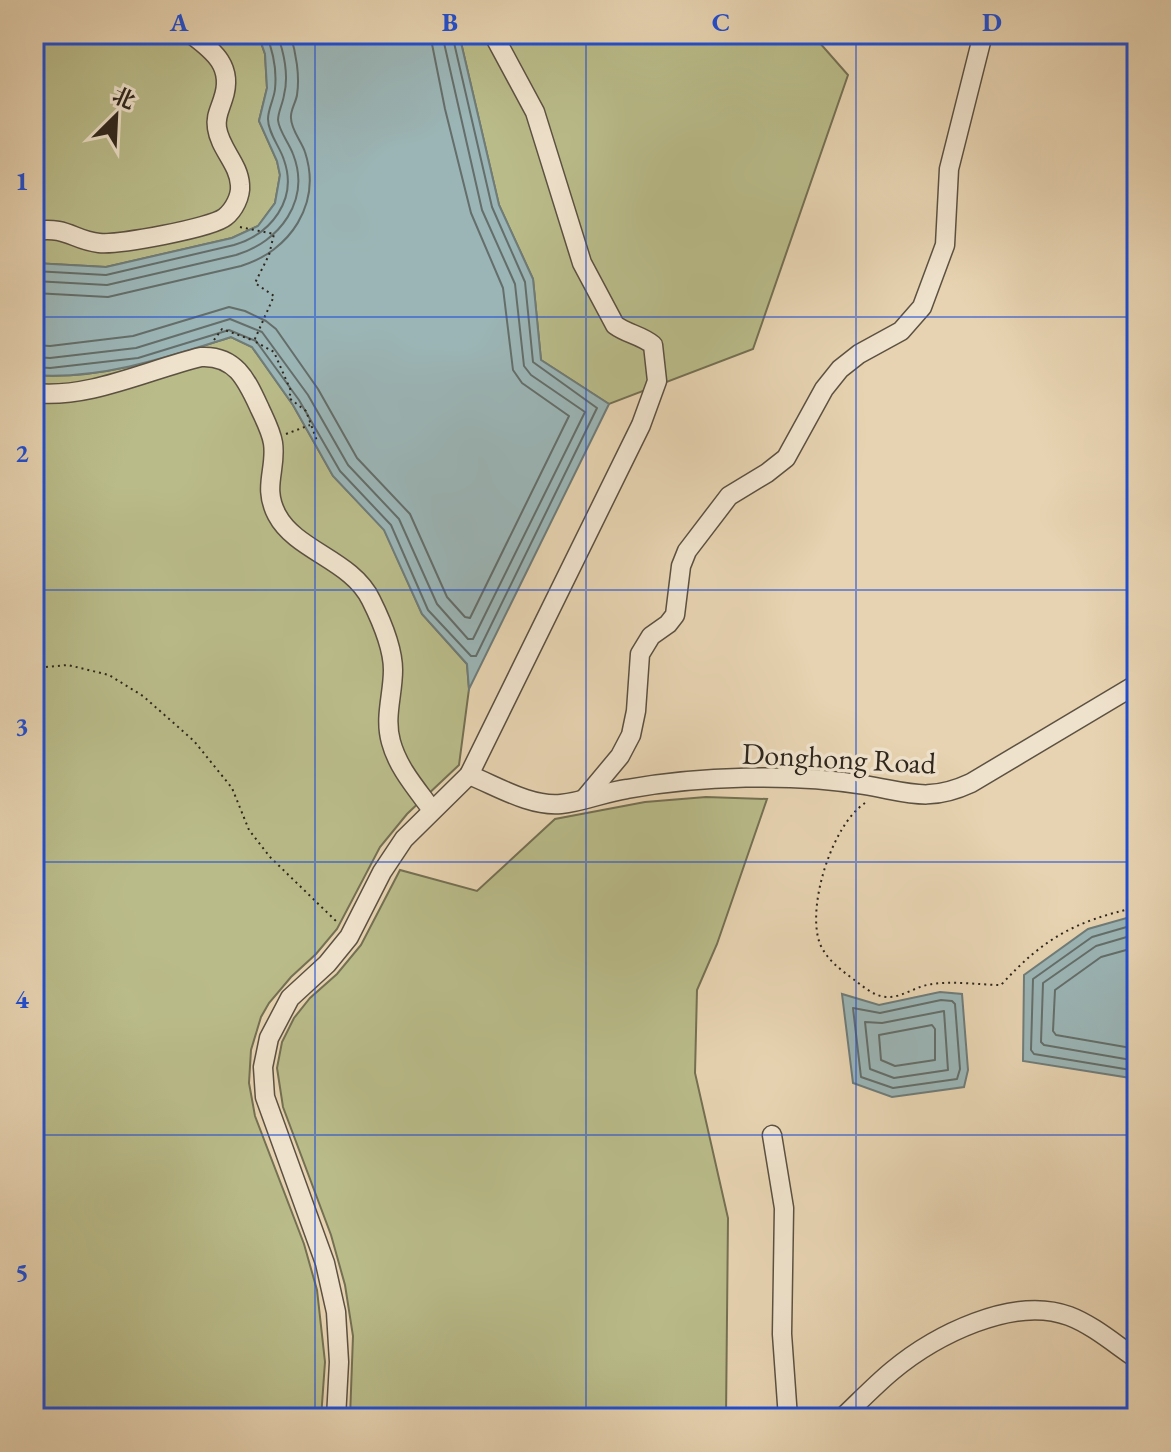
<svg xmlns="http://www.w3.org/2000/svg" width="1171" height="1452" font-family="'EB Garamond','Noto Serif SC',serif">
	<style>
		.green { fill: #b9bb89; stroke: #747053; stroke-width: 2 }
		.water { fill: #9bb5b6; stroke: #6f7c79; stroke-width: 2 }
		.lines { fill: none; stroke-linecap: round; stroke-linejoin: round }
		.shore { stroke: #646e6a; stroke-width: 2 }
		.minor-casing { stroke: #5c5142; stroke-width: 21 }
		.path { stroke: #2e261d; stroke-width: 2; stroke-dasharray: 2 4; stroke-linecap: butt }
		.minor { stroke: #efe2cc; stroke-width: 18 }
		.grid { fill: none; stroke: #1d4ed8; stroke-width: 2; stroke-opacity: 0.55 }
		.labels { text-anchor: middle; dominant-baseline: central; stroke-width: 7; stroke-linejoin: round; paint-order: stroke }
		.street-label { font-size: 30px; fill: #2e261d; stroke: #efe2cc }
		.neatline { fill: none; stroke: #1d4ed8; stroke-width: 3 }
		.grid-label { font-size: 26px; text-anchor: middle; font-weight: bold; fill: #1d4ed8 }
	</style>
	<rect width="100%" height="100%" fill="#e7d3b1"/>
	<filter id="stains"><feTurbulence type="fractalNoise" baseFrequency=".0025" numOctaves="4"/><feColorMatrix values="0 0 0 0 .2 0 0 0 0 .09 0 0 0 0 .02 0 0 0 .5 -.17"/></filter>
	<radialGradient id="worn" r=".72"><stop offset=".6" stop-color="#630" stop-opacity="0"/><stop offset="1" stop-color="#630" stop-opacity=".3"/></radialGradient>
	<g class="green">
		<path d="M34,34H258L265,54L267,88L259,121L277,161L280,175L275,203L258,226L232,238L106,267L34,263Z"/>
		<path d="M459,34H812L848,75L753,349L609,404L541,360L533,279L499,205Z"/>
		<path d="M231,337L252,347L293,405L333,476L384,529L422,614L467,664L469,689L459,765L407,814L380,847L337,929L316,954L291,977L269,1003L261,1017L251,1050L249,1083L255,1116L304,1244L317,1290L325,1362L321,1418H34V375C101,380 168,357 231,337Z"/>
		<path d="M706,797L767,799L717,944L697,990L695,1073L728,1218L726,1418H350L353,1336L345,1285L331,1235L283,1107L277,1068L282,1042L294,1018L310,998L337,974L361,945L400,870L477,891L555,819L645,802Z"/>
	</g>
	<g class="water">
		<path d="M258,34H459L499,205L533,279L541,360L609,404L469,689L467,664L422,614L384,530L333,476L293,405L252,347L231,337C168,357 101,380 34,375V263L106,267L232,238L258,226L275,203L280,175L277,161L259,121L267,88L265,54Z"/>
		<path d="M1137,915V1079L1023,1061L1024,975L1088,929Z"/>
		<path d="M940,992L962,994L968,1070L964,1087L892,1097L853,1083L842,994L879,1005Z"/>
	</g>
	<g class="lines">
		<g class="shore">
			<path d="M34,271L106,275L234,245C271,234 298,200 284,160C280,147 268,133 268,119C268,109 274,99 275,89C277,70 273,51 266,34"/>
			<path d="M34,281L107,285L236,255C280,242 311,200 293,154C289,143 279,131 278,120C278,112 283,103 284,95C289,76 284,52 277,34"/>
			<path d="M34,293L108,297L241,266C290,251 322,204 305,152C302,142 291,130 291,118C290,111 296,102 297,95C300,76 296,52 290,34"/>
			<path d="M34,345L50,346L133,336L229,307L245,311L266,321L276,329L318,389L357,458L410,514L447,597L465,617L470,618L569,416L522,383L513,370L503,288L471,213L445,109L430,34"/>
			<path d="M34,357L50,358L136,348L230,319L262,332L308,395L348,465L399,519L437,604L468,639H473L585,412L531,375L524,366L515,284L482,210L442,34"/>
			<path d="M34,367L50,368L138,358L229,330L256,341L299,400L340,471L391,525L428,610L471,656H476L597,408L533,362L525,282L492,207L452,34"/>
			<path d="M1137,924L1092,937L1033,979L1031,1050L1034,1054L1137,1071"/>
			<path d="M1137,934L1096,946L1043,983L1041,1042L1044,1045L1137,1061"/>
			<path d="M1137,947L1101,957L1055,990L1053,1031L1056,1035L1137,1049"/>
			<path d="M941,1000L952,1001L955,1004L960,1069L957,1079L893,1088L861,1077L853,1008L880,1013Z"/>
			<path d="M944,1011L948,1070L894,1078L870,1069L865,1022L882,1023Z"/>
			<path d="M932,1025L935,1029V1060L895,1066L881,1060L879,1035Z"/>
		</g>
		<g class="minor-casing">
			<g id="minor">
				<path d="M34,231C68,226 72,240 99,243C118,245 212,228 225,217C234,210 241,196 240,185C239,164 220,149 217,128C215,117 220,109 223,99C234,67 214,51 191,34"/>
				<path d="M34,393C89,399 147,370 201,357C236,355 247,381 260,409C265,420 271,431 273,443C277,469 262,487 277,515C296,551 352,560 371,600C381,620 393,647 393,670C393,695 384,717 391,742C398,768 416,788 432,810"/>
				<path d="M469,775C497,786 530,807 561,804C583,802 605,792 627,789C698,776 793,773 864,785C908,792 928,803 971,783L1137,684"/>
				<path d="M585,798L620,756L631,735L636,711L640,654L651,636L668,624L675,615L681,566L687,551L729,496L767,473L786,458L824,389L840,369L859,354L901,331L922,307L945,245L949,169L983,34"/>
				<path d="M772,1135L784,1208L782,1334L788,1418"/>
				<path d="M336,1418L339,1362L336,1312L325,1263L265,1097L263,1067L269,1038L290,998L327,964L349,937L382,872L404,839L469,775L641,425L657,381L653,345C641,335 627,334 615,325L582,263L535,112L493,34"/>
				<path d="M842,1418C858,1403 874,1386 892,1371C934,1336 1013,1295 1069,1316C1093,1325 1116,1345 1137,1359"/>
			</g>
		</g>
		<g class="path">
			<path d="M240,227L274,234L269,255L255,283L274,296L254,341L274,352L291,391L289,398L306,411L317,441"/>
			<path d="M214,340L222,329L252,340"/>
			<path d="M286,434L310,425"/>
			<path d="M34,668L68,665L109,675L143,696L194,741L232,788L249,830L270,857L338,923"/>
			<path d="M865,803C832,825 806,907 820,944C827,960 840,969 853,979C863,986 873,996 886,997C901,998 913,988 927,985C950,980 978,985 1001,985C1045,937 1074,922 1137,907"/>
		</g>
		<use href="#minor" class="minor"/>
	</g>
	<path class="grid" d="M315,34V1418M586,34V1418M856,34V1418M34,317H1137M34,590H1137M34,862H1137M34,1135H1137"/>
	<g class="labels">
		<g class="street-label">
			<text transform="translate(839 758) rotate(3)">Donghong Road</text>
		</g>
	</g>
	<rect width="1171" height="1452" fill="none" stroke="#e7d3b1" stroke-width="88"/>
	<g transform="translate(116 116) rotate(24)" stroke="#efe2cc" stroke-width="6" paint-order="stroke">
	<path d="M0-6L14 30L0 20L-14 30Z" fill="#2e261d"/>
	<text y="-12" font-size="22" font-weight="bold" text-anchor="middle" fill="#2e261d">北</text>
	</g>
	<rect x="44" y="44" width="1083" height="1364" class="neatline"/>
	<g class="grid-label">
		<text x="179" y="31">A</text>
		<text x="450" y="31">B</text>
		<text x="721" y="31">C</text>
		<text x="992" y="31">D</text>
		<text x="22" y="190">1</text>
		<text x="22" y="462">2</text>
		<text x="22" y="735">3</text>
		<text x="22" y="1008">4</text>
		<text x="22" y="1281">5</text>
	</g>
	<rect width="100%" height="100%" filter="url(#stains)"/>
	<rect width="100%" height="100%" fill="url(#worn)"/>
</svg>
